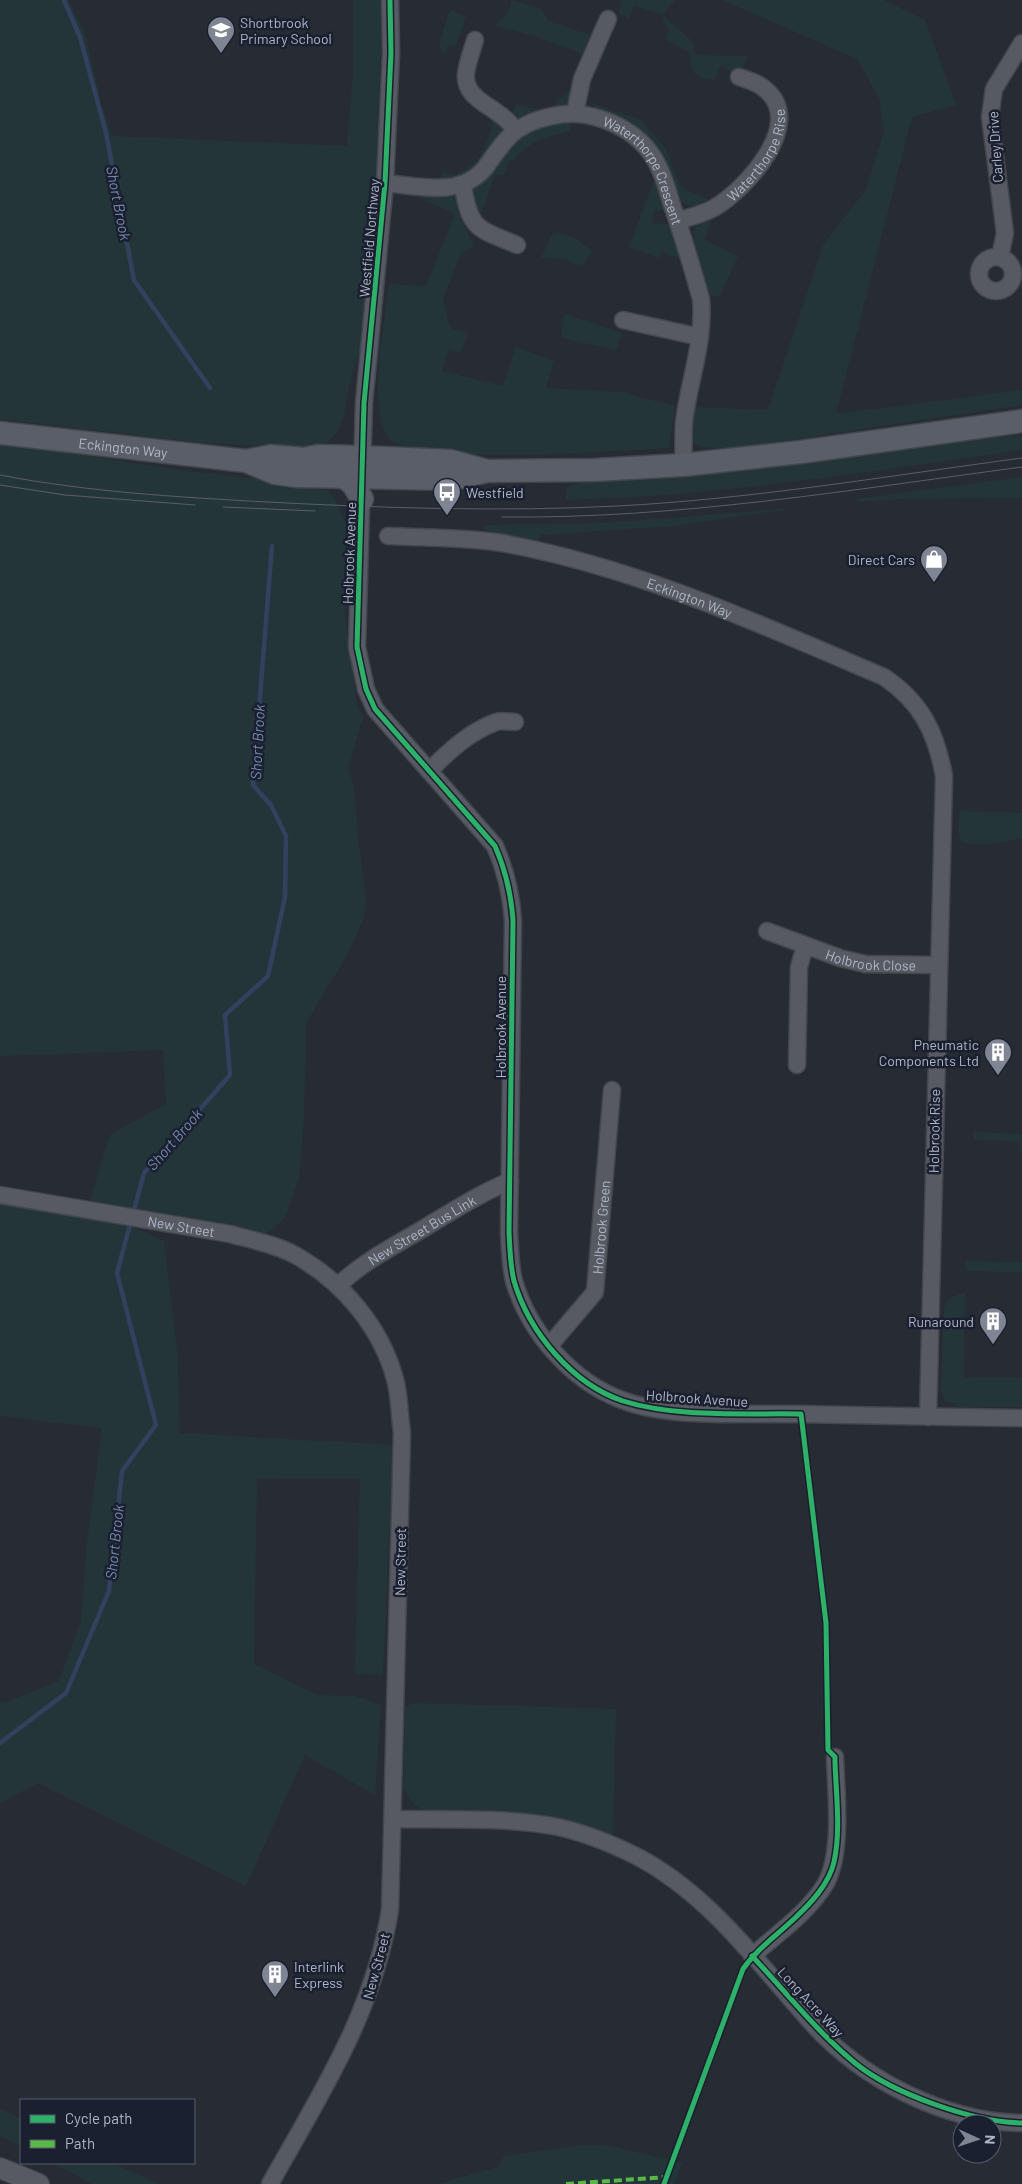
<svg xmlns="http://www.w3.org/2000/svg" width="1022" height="2184" font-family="Barlow,sans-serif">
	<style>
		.green { fill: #24353a }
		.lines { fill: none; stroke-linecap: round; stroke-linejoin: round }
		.stream { stroke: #33405e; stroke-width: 4.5 }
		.minor-casing { stroke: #43464d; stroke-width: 19 }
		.tertiary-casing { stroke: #43464d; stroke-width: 22 }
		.secondary-casing { stroke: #43464d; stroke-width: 25 }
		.minor { stroke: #575a62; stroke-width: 16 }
		.tertiary { stroke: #575a62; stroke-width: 20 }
		.secondary { stroke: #5a5e68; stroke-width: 22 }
		.tram { stroke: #5a5e66; stroke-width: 1 }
		.quiet { stroke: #58b947; stroke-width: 4; stroke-dasharray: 8 4; stroke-linecap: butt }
		.cycleway-casing { stroke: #1a202f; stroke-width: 8 }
		.cycleway { stroke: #2db169; stroke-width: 5 }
		.labels { text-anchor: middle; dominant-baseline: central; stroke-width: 5; stroke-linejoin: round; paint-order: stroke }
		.poi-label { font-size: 14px; fill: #b0b6c7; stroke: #1a202f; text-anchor: start }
		.street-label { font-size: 14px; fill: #b0b6c7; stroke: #1a202f }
		.water-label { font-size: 15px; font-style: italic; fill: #7789b0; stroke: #1a202f }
	</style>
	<rect width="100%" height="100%" fill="#272b34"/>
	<g class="green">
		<path d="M0,0H68L85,33L100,99L112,136L347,146L353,74V0H391L382,3L377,165L362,346L350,380L344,416L337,433L326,443L308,447L265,446L204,443L0,419Z"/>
		<path d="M512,0L541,8L548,21L590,35L583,54L535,36L495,26L509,11Z"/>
		<path d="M618,0H675L662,15L692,41L695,55L747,56L739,77L721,65L715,80C693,77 691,74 690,53L665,39L669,29L664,23L662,14L634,6L629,18L618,14L622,2Z"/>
		<path d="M722,0H884L925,20L956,105L912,117L836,414L1022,390V405L731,449L701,447L693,442L690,431L694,407L768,410L824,243L866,190L884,132L879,98L857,59Z"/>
		<path d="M452,10L466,17L456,45L448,46L445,54L439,47L448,14Z"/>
		<path d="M574,86L570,131C550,136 524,142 514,161L510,160L503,175L495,174L482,212L457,210L474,246L461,253L443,299L450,328L468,333L461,353L449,349L442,371L503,386L516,347L554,361L546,388L621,392L675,406L669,448C627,450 408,467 388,437C367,406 385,321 389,284L426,286L455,214L414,195L440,178L443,172L455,175C486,159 483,152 494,121L511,117L516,104L539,110H548Z"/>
		<path d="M589,102L641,120L665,148L680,185L684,189L710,200L701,206L694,207L681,202L677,197L669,175Z"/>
		<path d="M655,178L665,210L654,212L651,223L671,224L682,260L661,252L659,258L629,247Z"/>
		<path d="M712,217L704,240L738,256L719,297L709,294L693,238L696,225Z"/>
		<path d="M558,233L573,237L592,251L582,266L564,259L541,258L552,235Z"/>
		<path d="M565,314L622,333L616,350L562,338V326Z"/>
		<path d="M1022,435V450C911,466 799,483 687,493C647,497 607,498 566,500L567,487L593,479Z"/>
		<path d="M0,443L193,472L288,481L328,491L334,497L347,526L345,618L357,705L363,717L348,769L354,787L358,838L366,899L364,918L347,955L306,1023L304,1118L299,1178L285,1218L264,1236L203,1222L90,1201L110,1135L166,1104L163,1050L0,1056Z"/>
		<path d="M1022,477V498L902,499L857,502V499Z"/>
		<path d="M795,508L674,526L540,535L539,541L484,530V525L606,523Z"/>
		<path d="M960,811L1022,813V838C1002,843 983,846 962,843L958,831Z"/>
		<path d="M973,1132L1022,1134V1149H1020V1141L974,1140Z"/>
		<path d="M0,1203L130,1226L164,1241L178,1359L179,1433L393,1445L383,1675L355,1674L360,1478L257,1479L254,1664L317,1695L355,1696L381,1705L375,1795L305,1755L246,1886L38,1783L0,1803V1701L6,1702L59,1681L81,1621L87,1543L102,1428L0,1416Z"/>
		<path d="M965,1261L1022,1262V1272L966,1271Z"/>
		<path d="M965,1292L964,1377L1022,1378V1407H959L945,1400L941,1391L944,1308L948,1299Z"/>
		<path d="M414,1703L616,1709L613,1835L587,1827L432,1813L415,1806L403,1788L405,1707Z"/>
		<path d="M0,2108L21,2119V2146L0,2136Z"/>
		<path d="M606,2145L682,2163L674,2184H437L498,2167L504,2156L576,2146Z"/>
		<path d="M53,2163H112L159,2184H92Z"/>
	</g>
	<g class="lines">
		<g class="stream">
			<path d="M64,0L80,37L106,133L134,280L210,388"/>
			<path d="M0,1743L66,1693L109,1591L122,1471L156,1425L117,1273L144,1173L230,1075L225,1015L268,976L285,897L286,836L271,805L253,785L272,546"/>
		</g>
		<g class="minor-casing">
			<g id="minor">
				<path d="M390,0L391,53L385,183L364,403L357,647L366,689L375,709L495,846C506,871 511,893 513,920L509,1232C510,1248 510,1265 514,1281C529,1332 571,1381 622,1400C670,1419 747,1413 799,1414C873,1416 948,1417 1022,1418"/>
				<path d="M475,40C472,51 467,63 466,74C464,95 485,103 499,114C506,118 511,125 516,130"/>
				<path d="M575,113L582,79L608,19"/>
				<path id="s1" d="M385,183C419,186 460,198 485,168C494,156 504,139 517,130C535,118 564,111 586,115C612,120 637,133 652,155C662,170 667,188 672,205C683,236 692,267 701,299C705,340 689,381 684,422C683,436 684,451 683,465"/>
				<path d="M463,186C470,230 477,228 517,245"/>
				<path id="s2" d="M678,221C690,217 703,214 714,208C745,190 806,124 766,90C759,83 748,80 739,77"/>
				<path d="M1000,257L1005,233L990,117L994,89L1022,43"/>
				<circle cx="996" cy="274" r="17"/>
				<path d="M623,320L700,337"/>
				<path id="s3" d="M388,536C426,538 465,537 502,543C635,567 760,624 884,677C921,702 936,732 944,776L928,1417"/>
				<path d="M429,771C448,752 469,732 496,722C501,720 509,722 515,722"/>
				<path id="s4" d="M767,931L840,958L865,964L938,965"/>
				<path d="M797,1065L799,967L805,946"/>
				<path id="s5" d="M0,1195L230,1234C251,1240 275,1244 295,1255C342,1281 381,1327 395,1379C400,1397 399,1414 402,1432L390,1910C373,2014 321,2093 270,2184"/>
				<path id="s6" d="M338,1286C363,1261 396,1245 426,1227C454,1210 481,1193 510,1181"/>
				<path id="s7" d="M549,1346L595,1292L612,1090"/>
				<path d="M393,1819C444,1820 509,1817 558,1827C585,1833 612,1844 636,1856C708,1893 758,1963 810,2021C861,2079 944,2122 1022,2123"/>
				<path d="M752,1956C777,1934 809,1912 826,1883C843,1851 836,1793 835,1757"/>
			</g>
		</g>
		<g class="tertiary-casing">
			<path id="tertiary" d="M0,2168L39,2184"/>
		</g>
		<g class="secondary-casing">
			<g id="secondary">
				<path id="s8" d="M0,433L246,461L271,456L304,459L318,456L362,457L451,461L484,470"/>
				<path d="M246,461L275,473L296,476L452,479L487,471L594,470L683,465L801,452L1022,421"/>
				<path d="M337,472L353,484L362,499"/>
			</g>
		</g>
		<use href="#minor" class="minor"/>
		<use href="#tertiary" class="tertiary"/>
		<use href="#secondary" class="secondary"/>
		<g class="tram">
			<path d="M0,475C88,492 177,497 267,502C384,508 500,512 617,506C753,499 887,476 1022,458"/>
			<path d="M0,485L65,495L195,505"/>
			<path d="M223,507L315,511"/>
			<path d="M502,517C677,519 849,490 1022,467"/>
		</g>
		<path class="quiet" d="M566,2184L667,2177"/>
		<g class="cycleway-casing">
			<g id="cycleway">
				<path d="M390,0L391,53L385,183L364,403L357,647L366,689L375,709L495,846C506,871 511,893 513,920L509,1232C510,1248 510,1265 514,1281C529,1332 572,1384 623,1401C677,1418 745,1413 801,1414L826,1623L828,1750L835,1757V1762C836,1794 841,1830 834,1862C829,1884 811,1903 795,1918C777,1935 757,1949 743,1969L664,2184"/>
				<path d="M752,1956C786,1992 816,2031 855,2063C893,2094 973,2122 1022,2123"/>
			</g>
		</g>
		<use href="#cycleway" class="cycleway"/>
	</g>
	<defs>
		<g id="school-pin" transform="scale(1.4375)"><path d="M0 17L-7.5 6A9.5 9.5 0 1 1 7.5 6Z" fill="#808594" stroke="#1a202f"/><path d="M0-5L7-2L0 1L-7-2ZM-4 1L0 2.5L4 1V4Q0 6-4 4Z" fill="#fff"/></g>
		<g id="bus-pin" transform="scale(1.4375)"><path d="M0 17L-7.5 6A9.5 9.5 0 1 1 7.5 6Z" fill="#808594" stroke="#1a202f"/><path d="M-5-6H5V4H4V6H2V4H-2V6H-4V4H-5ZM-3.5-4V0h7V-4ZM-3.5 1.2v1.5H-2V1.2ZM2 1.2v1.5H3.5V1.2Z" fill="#fff"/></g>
		<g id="shop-pin" transform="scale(1.4375)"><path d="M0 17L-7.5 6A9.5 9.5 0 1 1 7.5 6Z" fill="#808594" stroke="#1a202f"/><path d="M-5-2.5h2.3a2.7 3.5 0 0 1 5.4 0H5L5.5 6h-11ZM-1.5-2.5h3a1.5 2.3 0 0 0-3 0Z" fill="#fff"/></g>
		<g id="building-pin" transform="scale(1.4375)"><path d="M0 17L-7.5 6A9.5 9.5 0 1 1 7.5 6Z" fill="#808594" stroke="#1a202f"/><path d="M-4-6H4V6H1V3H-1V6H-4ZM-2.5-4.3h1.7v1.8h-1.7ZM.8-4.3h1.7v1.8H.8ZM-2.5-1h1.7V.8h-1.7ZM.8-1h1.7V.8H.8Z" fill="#fff"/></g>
	</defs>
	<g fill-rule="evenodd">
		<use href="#school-pin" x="221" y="30"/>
		<use href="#bus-pin" x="447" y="492"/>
		<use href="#shop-pin" x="934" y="559"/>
		<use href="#building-pin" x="998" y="1052"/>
		<use href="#building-pin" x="993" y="1321"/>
		<use href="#building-pin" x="275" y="1974"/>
	</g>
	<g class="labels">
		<g class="poi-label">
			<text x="240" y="22">Shortbrook<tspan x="240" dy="16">Primary School</tspan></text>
			<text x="466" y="492">Westfield</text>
			<text x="915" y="559" text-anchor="end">Direct Cars</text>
			<text x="979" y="1044" text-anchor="end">Pneumatic<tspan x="979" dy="16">Components Ltd</tspan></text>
			<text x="974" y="1321" text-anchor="end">Runaround</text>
			<text x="294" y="1966">Interlink<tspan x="294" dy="16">Express</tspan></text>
		</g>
		<g class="street-label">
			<text transform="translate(995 147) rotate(-94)">Carley Drive</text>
			<text stroke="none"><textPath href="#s2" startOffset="109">Waterthorpe Rise</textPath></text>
			<text stroke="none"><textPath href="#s1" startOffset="314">Waterthorpe Crescent</textPath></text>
			<text transform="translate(369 238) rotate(-85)">Westfield Northway</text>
			<text stroke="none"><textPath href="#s8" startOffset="124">Eckington Way</textPath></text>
			<text transform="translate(349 553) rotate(-88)">Holbrook Avenue</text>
			<text stroke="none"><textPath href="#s3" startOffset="310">Eckington Way</textPath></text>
			<text stroke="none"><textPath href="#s4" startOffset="109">Holbrook Close</textPath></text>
			<text transform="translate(500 1027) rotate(-90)">Holbrook Avenue</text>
			<text transform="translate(934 1131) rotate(-89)">Holbrook Rise</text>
			<text stroke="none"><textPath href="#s5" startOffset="184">New Street</textPath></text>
			<text stroke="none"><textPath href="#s7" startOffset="136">Holbrook Green</textPath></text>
			<text stroke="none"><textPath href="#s6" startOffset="101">New Street Bus Link</textPath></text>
			<text transform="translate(697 1398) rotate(4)">Holbrook Avenue</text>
			<text transform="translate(400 1562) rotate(-89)">New Street</text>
			<text transform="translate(376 1966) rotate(-75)">New Street</text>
			<text transform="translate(811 2002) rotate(47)">Long Acre Way</text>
		</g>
		<g class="water-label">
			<text transform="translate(119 203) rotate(79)">Short Brook</text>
			<text transform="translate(257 742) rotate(-87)">Short Brook</text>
			<text transform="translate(174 1139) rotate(-49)">Short Brook</text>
			<text transform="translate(114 1542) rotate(-84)">Short Brook</text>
		</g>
	</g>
	<rect x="20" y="2099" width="175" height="65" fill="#1a202f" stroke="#565c6c"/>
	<rect x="30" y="2115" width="25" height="8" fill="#2db169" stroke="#565c6c"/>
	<text x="65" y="2124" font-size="15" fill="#b0b6c7">Cycle path</text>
	<rect x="30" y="2140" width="25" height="8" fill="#58b947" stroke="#565c6c"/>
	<text x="65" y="2149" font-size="15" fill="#b0b6c7">Path</text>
	<g transform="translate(977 2139) rotate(93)"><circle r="24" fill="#1a202f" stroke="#565c6c"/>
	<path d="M0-4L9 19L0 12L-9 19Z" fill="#808594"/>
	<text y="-8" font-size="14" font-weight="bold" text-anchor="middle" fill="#b0b6c7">N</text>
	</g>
</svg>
